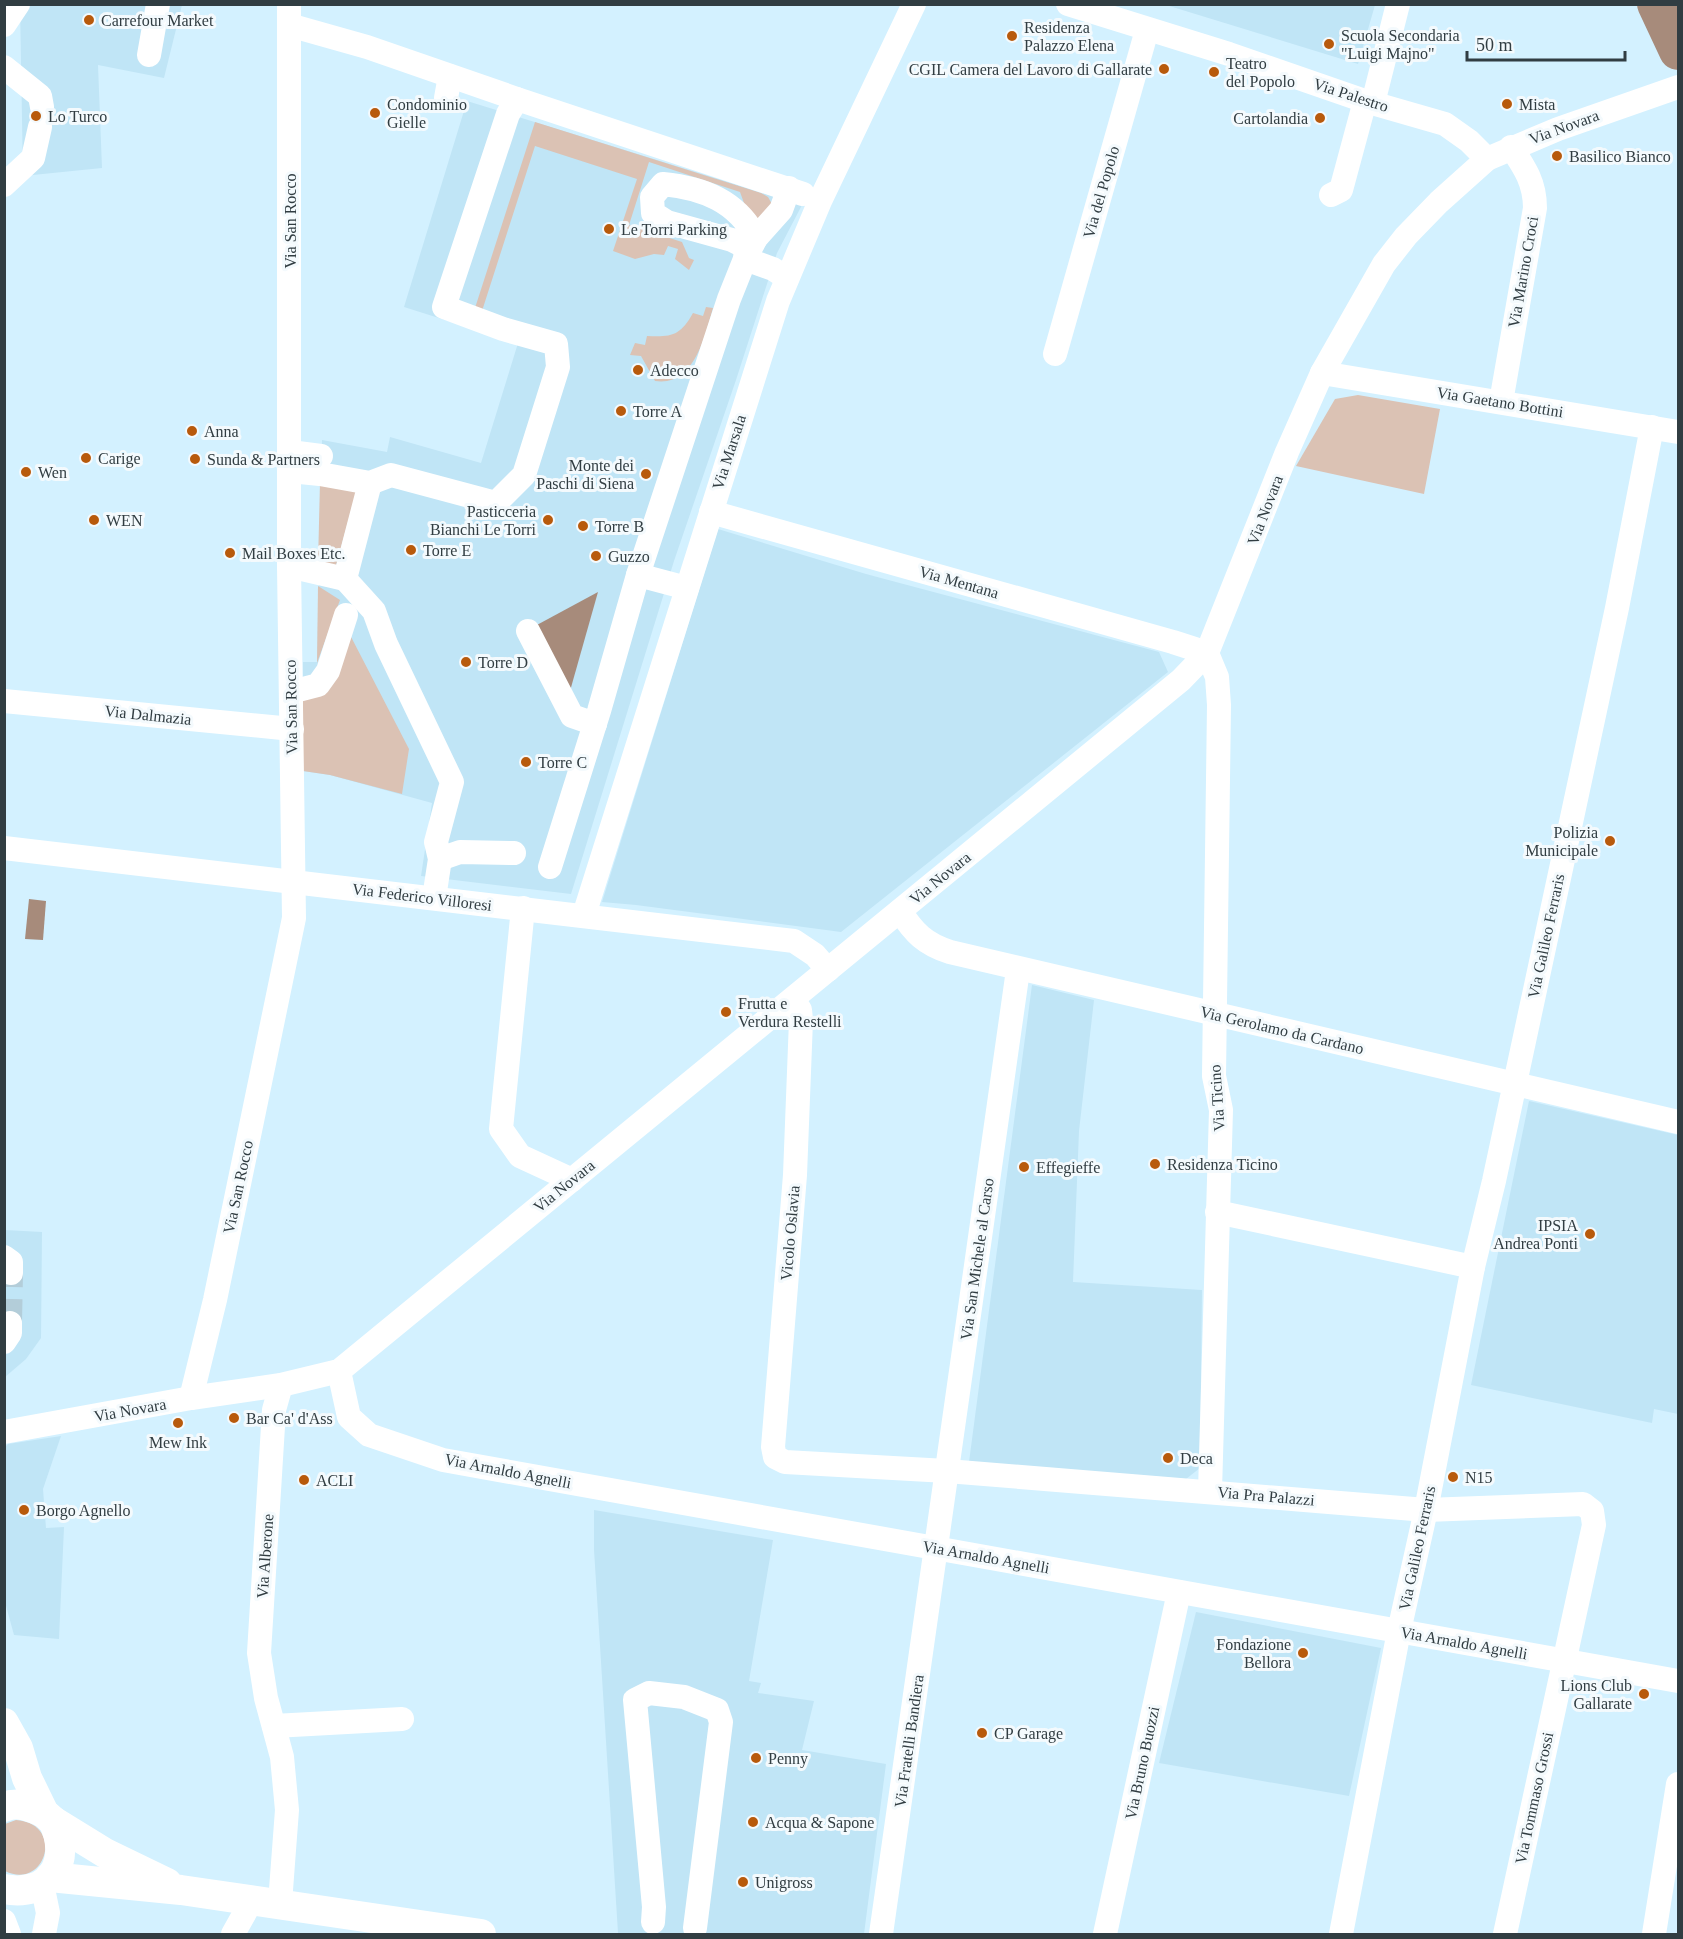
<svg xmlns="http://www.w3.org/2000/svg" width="1683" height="1939" font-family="Georgia,serif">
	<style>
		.built { fill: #c0e5f6 }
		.green { fill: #dbc2b4 }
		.water { fill: #a78b7b }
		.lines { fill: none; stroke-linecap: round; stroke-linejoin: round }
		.river { stroke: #a78b7b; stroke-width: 38 }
		.minor-tunnel { stroke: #b3cdd9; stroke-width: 24; stroke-dasharray: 24 12; stroke-linecap: butt }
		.minor { stroke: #fff; stroke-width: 24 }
		.major { stroke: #fff; stroke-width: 30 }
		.poi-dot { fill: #b85a0c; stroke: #f4fafd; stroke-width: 2 }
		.labels { text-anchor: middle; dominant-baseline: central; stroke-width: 6; stroke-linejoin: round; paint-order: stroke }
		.poi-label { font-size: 16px; fill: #313d42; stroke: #f4fafd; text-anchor: start }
		.street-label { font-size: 16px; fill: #313d42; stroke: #f4fafd }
	</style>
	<rect width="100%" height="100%" fill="#d3f1ff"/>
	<g class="built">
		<path d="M20,5H182L164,78L98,65L102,168L23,176Z"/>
		<path d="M1166,5H1375L1358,64Z"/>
		<path d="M467,101L802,205L777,253L736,380L674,561L571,894L421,876L432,803L330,775L303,771V662H317L322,440L387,452L390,437L481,463L518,343L404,307Z"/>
		<path d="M718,529L866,574L1159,652L1168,672L841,932L636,905L602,902Z"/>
		<path d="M1032,985L1094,1000L1079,1131L1073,1282L1202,1290L1200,1468L1186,1479L969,1462Z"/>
		<path d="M1529,1101L1678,1135V1414L1654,1409L1652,1423L1471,1385Z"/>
		<path d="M5,1230L42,1232L41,1338L26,1359L5,1377Z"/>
		<path d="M61,1436L43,1489L46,1528L64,1527L59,1639L14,1635L5,1602V1447L8,1444Z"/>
		<path d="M594,1510L773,1540L749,1681L761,1683L758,1693L814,1701L802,1750L886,1764L864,1934L618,1933L594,1550Z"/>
		<path d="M1196,1612L1381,1648L1349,1796L1159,1763Z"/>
	</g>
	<g class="green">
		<path d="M535,122L761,193L768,197L772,204L761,220L748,214L740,192L649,162L629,225L682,242L689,258L694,260L689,270L675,259L678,249L668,246L664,255L654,254L635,259L613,251L637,179L535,146L482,311L475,308Z"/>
		<path d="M706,307L713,308C705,336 694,387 655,381L641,356L630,355L635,343L645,345L647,336C672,337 680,336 693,313L703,316Z"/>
		<path d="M1358,395L1440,409L1424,494L1296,466L1335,399Z"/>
		<path d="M320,482L357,489L335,569L318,564Z"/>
		<path d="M318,586L340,600L317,663Z"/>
		<path d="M348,631L409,749L402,794L330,775L303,771V699Z"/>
		<path d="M16,1820C66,1824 45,1891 5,1871V1824Z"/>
	</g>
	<g class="water">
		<path d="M598,592L570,691L535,626Z"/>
		<path d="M29,899L46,901L43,940L25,939Z"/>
	</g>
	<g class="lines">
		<path class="river" d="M1656,4L1678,51"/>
		<path class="minor-tunnel" d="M10,1323L11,1273"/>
		<g class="minor">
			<path d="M1068,4L1229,54L1365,101L1445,124L1469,141L1487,159"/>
			<path d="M4,25L18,4"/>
			<path d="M289,25L367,47L517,99L803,194"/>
			<path d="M149,55L158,4"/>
			<path d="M4,67L40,96L42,107"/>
			<path d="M446,98L450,76"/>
			<path d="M1373,103L1398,4"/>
			<path d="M4,185L33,158L40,127"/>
			<path d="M1331,195L1341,190L1365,101"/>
			<path d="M747,255L742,245L732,240L667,222L653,213L652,197L663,184C703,188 737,201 756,238"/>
			<path d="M745,259L773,269L787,278"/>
			<path d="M1055,354L1147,30"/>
			<path d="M1322,373L1678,432"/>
			<path d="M1501,402L1535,208C1535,183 1525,168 1511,147"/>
			<path d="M290,452L321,456"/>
			<path d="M290,471L320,474L370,483L391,475L496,503L524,475L558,367L556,344L503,329L444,307L508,114L517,99"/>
			<path d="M711,512L1173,642L1207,653L1217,677L1219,705L1214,1076L1221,1110L1210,1491"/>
			<path d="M289,566L345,579L370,483"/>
			<path d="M638,575L687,588"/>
			<path d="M345,579L374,611L386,644L452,782L436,842L440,859L434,898"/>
			<path d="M528,631L572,716L595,724"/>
			<path d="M291,692L318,685L328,671L346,615"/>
			<path d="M4,701L292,729"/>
			<path d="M4,848L794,941L815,955L828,970"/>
			<path d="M440,859L460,852L514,853"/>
			<path d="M550,867L599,711L638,575L729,299L745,259L756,238L781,210L789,188"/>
			<path d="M523,908L501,1129L520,1156L572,1180"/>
			<path d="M900,911C914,933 925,944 950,952L1678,1122"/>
			<path d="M584,915L778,301L820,201L914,4"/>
			<path d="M793,999L800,1010L801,1020L795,1175L773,1447L775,1457L785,1462L947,1471L1426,1510L1583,1504L1592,1511L1594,1525L1505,1934"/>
			<path d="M1217,1212L1473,1267"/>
			<path d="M4,1257L11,1262V1273"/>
			<path d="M4,1342L10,1333V1323"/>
			<path d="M339,1371L349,1417L369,1435L443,1460L1678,1681"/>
			<path d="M191,1398L215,1300L294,918L289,566V4"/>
			<path d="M4,1432L191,1398L281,1385L339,1371L1181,680L1207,653L1287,452L1322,373L1384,264L1406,236L1439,202L1487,159L1558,129L1678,87"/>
			<path d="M274,1726L402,1719"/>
			<path d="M42,1884L48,1913L44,1934"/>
			<path d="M280,1903L287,1810L282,1757L266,1698L259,1653L274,1410L281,1385"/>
			<path d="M4,1921L9,1934"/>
			<path d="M653,1922L654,1907L635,1700L649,1693L684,1697L717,1710L721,1722L695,1928"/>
			<path d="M233,1934L252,1900"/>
			<path d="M881,1934L1018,970"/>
			<path d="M1105,1934L1179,1592"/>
			<path d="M1341,1934L1399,1631L1426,1510L1473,1267L1494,1181L1617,608L1652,427"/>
			<path d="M1654,1934L1678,1784"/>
		</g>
		<g class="major">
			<path d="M4,1723L18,1748L27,1778L44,1813L53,1821L105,1853L167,1883"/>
			<path d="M4,1807C18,1801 32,1807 44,1813"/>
			<path d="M50,1877L181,1890L481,1934"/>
			<path d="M4,1889C50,1898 73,1861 53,1821"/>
		</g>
	</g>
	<g class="poi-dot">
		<circle cx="89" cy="20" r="6"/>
		<circle cx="1012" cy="36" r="6"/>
		<circle cx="1329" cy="44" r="6"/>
		<circle cx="1164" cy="69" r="6"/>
		<circle cx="1214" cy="72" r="6"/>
		<circle cx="1507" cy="104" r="6"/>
		<circle cx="375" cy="113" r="6"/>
		<circle cx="36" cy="116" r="6"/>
		<circle cx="1320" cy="118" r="6"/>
		<circle cx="1557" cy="156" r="6"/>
		<circle cx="609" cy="229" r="6"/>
		<circle cx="638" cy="370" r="6"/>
		<circle cx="621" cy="411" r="6"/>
		<circle cx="192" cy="431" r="6"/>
		<circle cx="86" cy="458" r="6"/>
		<circle cx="195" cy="459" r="6"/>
		<circle cx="26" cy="472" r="6"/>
		<circle cx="646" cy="474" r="6"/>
		<circle cx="94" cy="520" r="6"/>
		<circle cx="548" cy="520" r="6"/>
		<circle cx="583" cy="526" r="6"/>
		<circle cx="411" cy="550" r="6"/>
		<circle cx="230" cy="553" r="6"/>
		<circle cx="596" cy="556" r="6"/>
		<circle cx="466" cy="662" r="6"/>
		<circle cx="526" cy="762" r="6"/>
		<circle cx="1610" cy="841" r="6"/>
		<circle cx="726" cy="1012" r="6"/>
		<circle cx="1155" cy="1164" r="6"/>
		<circle cx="1024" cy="1167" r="6"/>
		<circle cx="1590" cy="1234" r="6"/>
		<circle cx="234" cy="1418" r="6"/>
		<circle cx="178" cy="1423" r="6"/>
		<circle cx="1168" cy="1458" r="6"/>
		<circle cx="1453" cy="1477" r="6"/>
		<circle cx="304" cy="1480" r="6"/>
		<circle cx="24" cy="1510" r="6"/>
		<circle cx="1303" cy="1653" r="6"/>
		<circle cx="1644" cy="1694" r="6"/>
		<circle cx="982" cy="1733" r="6"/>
		<circle cx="756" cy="1758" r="6"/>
		<circle cx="753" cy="1822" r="6"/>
		<circle cx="743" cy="1882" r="6"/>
	</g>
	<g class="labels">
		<g class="poi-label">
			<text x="101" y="20">Carrefour Market</text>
			<text x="1024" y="27">Residenza<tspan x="1024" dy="18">Palazzo Elena</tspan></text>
			<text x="1341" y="35">Scuola Secondaria<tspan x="1341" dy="18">"Luigi Majno"</tspan></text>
			<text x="1226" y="63">Teatro<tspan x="1226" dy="18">del Popolo</tspan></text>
			<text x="1152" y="69" text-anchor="end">CGIL Camera del Lavoro di Gallarate</text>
			<text x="387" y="104">Condominio<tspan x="387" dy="18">Gielle</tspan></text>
			<text x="1519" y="104">Mista</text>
			<text x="48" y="116">Lo Turco</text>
			<text x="1308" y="118" text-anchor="end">Cartolandia</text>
			<text x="1569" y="156">Basilico Bianco</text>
			<text x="621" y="229">Le Torri Parking</text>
			<text x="650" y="370">Adecco</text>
			<text x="633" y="411">Torre A</text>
			<text x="204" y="431">Anna</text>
			<text x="98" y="458">Carige</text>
			<text x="207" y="459">Sunda &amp; Partners</text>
			<text x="634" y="465" text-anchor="end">Monte dei<tspan x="634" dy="18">Paschi di Siena</tspan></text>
			<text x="38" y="472">Wen</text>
			<text x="536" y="511" text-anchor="end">Pasticceria<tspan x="536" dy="18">Bianchi Le Torri</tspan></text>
			<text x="106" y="520">WEN</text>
			<text x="595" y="526">Torre B</text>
			<text x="423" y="550">Torre E</text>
			<text x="242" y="553">Mail Boxes Etc.</text>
			<text x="608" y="556">Guzzo</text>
			<text x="478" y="662">Torre D</text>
			<text x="538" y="762">Torre C</text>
			<text x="1598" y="832" text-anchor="end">Polizia<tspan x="1598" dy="18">Municipale</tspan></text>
			<text x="738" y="1003">Frutta e<tspan x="738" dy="18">Verdura Restelli</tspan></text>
			<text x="1167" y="1164">Residenza Ticino</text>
			<text x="1036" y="1167">Effegieffe</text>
			<text x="1578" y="1225" text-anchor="end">IPSIA<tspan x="1578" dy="18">Andrea Ponti</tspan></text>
			<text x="246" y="1418">Bar Ca' d'Ass</text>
			<text x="178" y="1442" text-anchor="middle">Mew Ink</text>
			<text x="1180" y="1458">Deca</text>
			<text x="1465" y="1477">N15</text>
			<text x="316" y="1480">ACLI</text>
			<text x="36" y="1510">Borgo Agnello</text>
			<text x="1291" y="1644" text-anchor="end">Fondazione<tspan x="1291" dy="18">Bellora</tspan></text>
			<text x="1632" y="1685" text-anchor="end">Lions Club<tspan x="1632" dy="18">Gallarate</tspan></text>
			<text x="994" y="1733">CP Garage</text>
			<text x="768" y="1758">Penny</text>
			<text x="765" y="1822">Acqua &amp; Sapone</text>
			<text x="755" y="1882">Unigross</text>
		</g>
		<g class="street-label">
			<text transform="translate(1351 95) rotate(18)">Via Palestro</text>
			<text transform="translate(1564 127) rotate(-20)">Via Novara</text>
			<text transform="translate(1101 192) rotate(-74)">Via del Popolo</text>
			<text transform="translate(290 221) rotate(-90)">Via San Rocco</text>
			<text transform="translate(1523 272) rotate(-80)">Via Marino Croci</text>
			<text transform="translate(1500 402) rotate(9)">Via Gaetano Bottini</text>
			<text transform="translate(729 452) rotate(-72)">Via Marsala</text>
			<text transform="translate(1265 510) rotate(-69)">Via Novara</text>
			<text transform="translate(959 582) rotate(16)">Via Mentana</text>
			<text transform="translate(291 707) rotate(-91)">Via San Rocco</text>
			<text transform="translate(148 715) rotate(6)">Via Dalmazia</text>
			<text transform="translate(940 878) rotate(-39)">Via Novara</text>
			<text transform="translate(422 897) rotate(7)">Via Federico Villoresi</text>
			<text transform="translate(1546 936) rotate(-78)">Via Galileo Ferraris</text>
			<text transform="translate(1282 1030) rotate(13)">Via Gerolamo da Cardano</text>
			<text transform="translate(1217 1098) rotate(-94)">Via Ticino</text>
			<text transform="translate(564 1186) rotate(-39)">Via Novara</text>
			<text transform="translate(238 1187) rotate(-78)">Via San Rocco</text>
			<text transform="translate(790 1233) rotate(-85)">Vicolo Oslavia</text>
			<text transform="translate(977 1259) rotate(-82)">Via San Michele al Carso</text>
			<text transform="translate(130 1410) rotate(-10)">Via Novara</text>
			<text transform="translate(508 1471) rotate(11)">Via Arnaldo Agnelli</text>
			<text transform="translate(1266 1496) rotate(5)">Via Pra Palazzi</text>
			<text transform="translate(1417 1548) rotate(-78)">Via Galileo Ferraris</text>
			<text transform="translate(265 1556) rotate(-86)">Via Alberone</text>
			<text transform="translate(986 1557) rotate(10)">Via Arnaldo Agnelli</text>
			<text transform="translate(1464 1643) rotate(10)">Via Arnaldo Agnelli</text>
			<text transform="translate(909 1741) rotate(-82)">Via Fratelli Bandiera</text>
			<text transform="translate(1142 1763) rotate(-78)">Via Bruno Buozzi</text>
			<text transform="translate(1534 1798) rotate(-78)">Via Tommaso Grossi</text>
		</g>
	</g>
	<rect width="1683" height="1939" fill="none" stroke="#313d42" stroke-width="12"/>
	<path d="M1467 51v9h158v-9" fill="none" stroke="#313d42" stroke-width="3"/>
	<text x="1476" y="51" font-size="18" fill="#313d42" stroke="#f4fafd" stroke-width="4.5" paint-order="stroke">50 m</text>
</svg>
